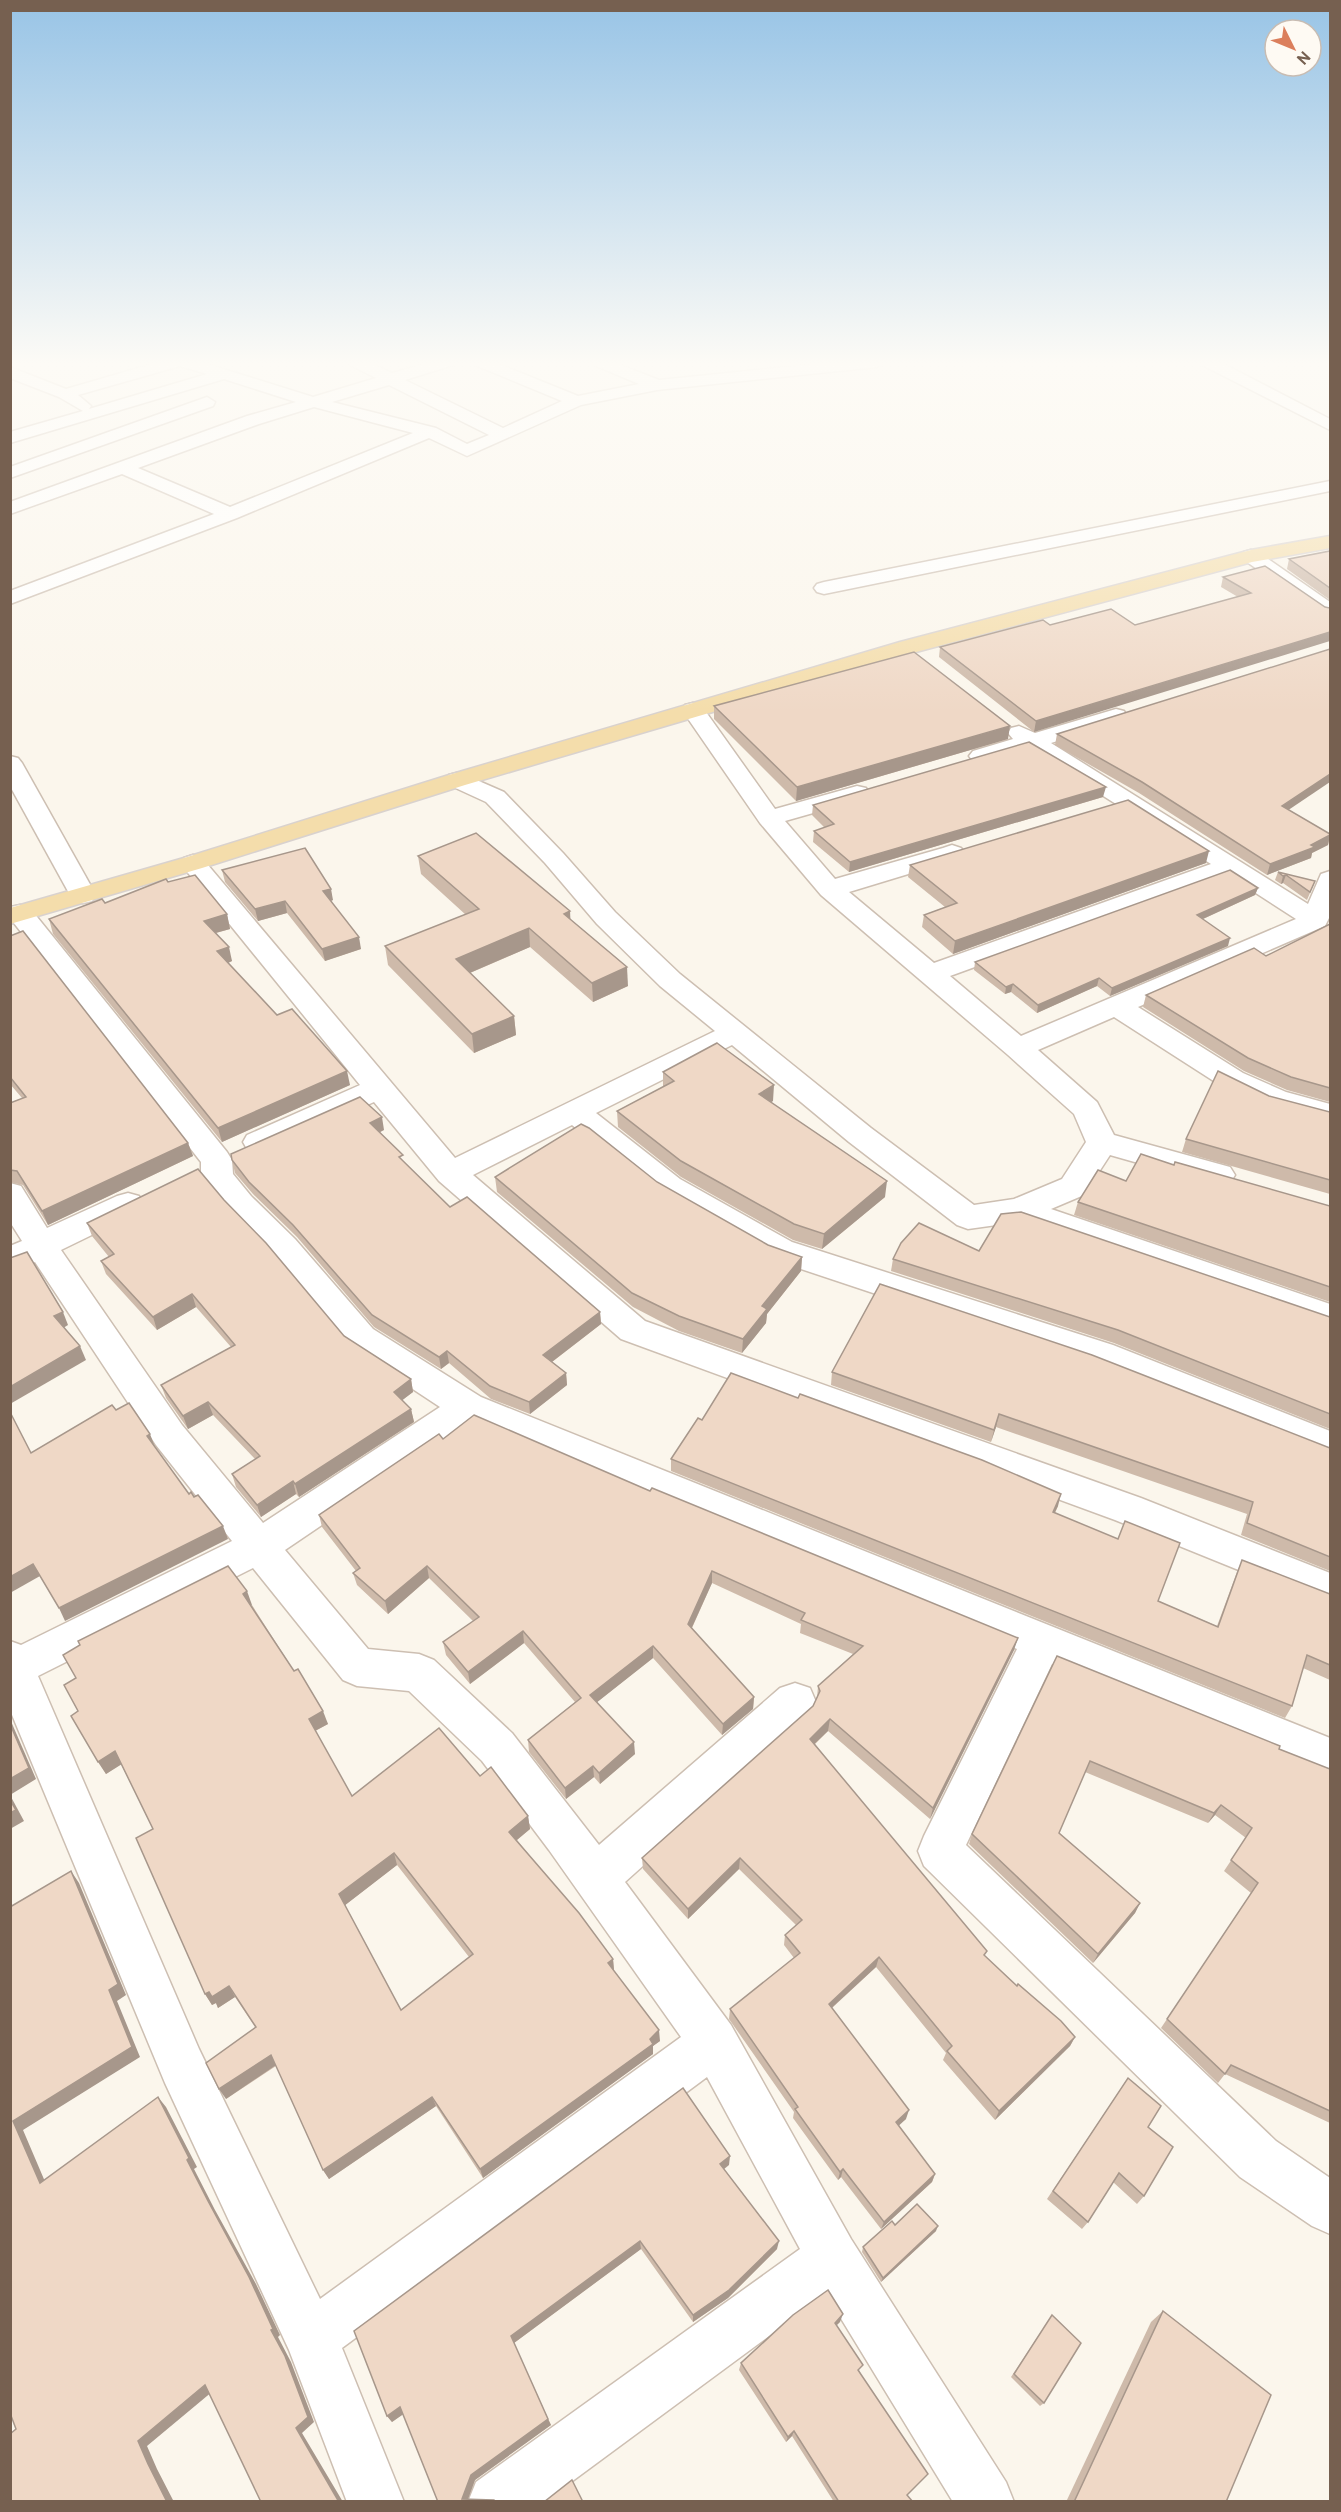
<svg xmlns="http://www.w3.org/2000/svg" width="1341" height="2512" font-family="Overpass,sans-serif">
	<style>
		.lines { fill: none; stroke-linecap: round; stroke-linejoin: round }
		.minor-casing { stroke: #cdbfb2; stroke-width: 3 }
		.major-casing { stroke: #d9d2ce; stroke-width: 3 }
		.minor { fill: #fff; fill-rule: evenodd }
		.major { fill: #f4ddab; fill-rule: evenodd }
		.wall { fill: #cebaaa; fill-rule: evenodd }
		.shaded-wall { fill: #a7978b }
		.building { fill: #efd8c6; stroke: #a7978b; stroke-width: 1.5; fill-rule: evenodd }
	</style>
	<rect width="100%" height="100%" fill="#fbf6ec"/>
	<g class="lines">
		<g class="minor-casing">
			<g id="minor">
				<path d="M159,362H201L313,397L376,378L350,365L348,362H368L392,373L431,362H455L453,365L405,380L503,428L562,401L475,365L473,362H494L578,396L639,384L594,365L592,362H613L659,380L834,362H885L877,367L657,390L581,405L467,456L429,438L237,518L10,604V591L214,514L122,474L10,514V502L247,416L296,402L224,379L10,443V432L83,411L59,397L10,378V367L66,389ZM180,366L207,374L89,409L91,406L78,395ZM389,385L489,435L467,444L436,428L332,402ZM314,407L413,433L230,507L138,468L259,424Z"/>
				<path d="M1200,362H1220L1330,419V430L1202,365Z"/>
				<path d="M207,397L215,402L213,406L10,478V467Z"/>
				<path d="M1330,481V491L824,594L817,592L814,588L817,584L824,582Z"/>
				<path d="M1251,550L1258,552L1330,602V617L1323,615L1244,560L1241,556L1244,552Z"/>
				<path d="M693,703L701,705L775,809L857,786L866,788L869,793L866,798L785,821L835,879L943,848L952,845L961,848L965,853L961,858L849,892L934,963L1211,864L1029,749L981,763L973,761L969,756L973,751L1013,739L1008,733L1011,728L1019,726L1035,733L1116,709L1124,711L1127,716L1124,721L1051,743L1308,904L1321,874L1330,871V916L1325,926L1138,1007L1243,1073L1286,1092L1330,1104V1124L1265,1107L1223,1087L1114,1017L1038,1050L1097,1102L1114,1135L1230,1167L1235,1175L1230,1183L1219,1186L1110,1155L1084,1195L1051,1209L1330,1304V1330L1018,1222L968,1229L957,1225L849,1142L732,1045L596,1113L680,1179L792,1242L1113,1345L1330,1431V1461L1089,1365L768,1258L658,1195L572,1125L473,1175L645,1321L1141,1498L1330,1573V1607L1115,1520L621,1339L439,1181L374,1102L269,1149L258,1153L247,1149L243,1142L247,1135L360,1085L184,868L180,863L184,858L193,855L202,858L455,1158L715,1031L660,986L597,924L545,863L486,802L449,785L445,780L449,775L457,773L465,775L504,792L563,853L615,912L680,974L871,1128L974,1205L1014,1199L1062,1179L1086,1142L1074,1114L1008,1055L821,895L760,823L682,710L685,705ZM1228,875L1296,919L1021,1036L950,976Z"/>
				<path d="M10,756L18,758L22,763L96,895L92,901L83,903L74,901L70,895L10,786Z"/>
				<path d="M20,905L29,907L227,1152L232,1160L233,1174L251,1196L295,1239L373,1329L481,1397L1330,1738V1778L1052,1664L966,1845L1276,2141L1330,2178V2234L1312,2226L1240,2177L924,1866L918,1851L924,1836L1017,1649L471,1424L285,1550L368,1649L419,1654L434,1660L512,1733L599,1845L780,1688L795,1683L810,1688L816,1702L810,1716L625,1882L731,2025L851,2239L1006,2482L1014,2502H953L826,2294L544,2502H468L476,2482L800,2249L707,2077L342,2348L404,2502H347L289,2350L165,2083L10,1710V1641L21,1645L232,1541L156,1445L35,1262L10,1272V1246L22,1241L10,1222V1183L21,1186L47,1228L117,1196L128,1193L139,1196L144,1204L139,1212L61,1250L182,1425L263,1523L440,1407L349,1347L271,1255L229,1212L206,1184L201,1176V1162L10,918L11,907ZM253,1568L343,1680L357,1686L409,1691L482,1761L549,1850L681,2037L320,2299L199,2049L38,1676Z"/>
			</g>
		</g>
		<g class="major-casing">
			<path id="major" d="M1330,536V548L1252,562L916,652L465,785L202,868L10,924V908L184,858L449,775L900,642L1251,550Z"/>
		</g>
		<use href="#minor" class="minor"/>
		<use href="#major" class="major"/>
	</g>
	<g class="wall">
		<path d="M1330,551V600L1287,569L1289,559Z"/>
		<path d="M1223,577L1325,607L1034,732L939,657L940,647L1050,625H1135L1238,597L1221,587Z"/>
		<path d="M714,706L1008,739L796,801L714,719Z"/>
		<path d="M1057,734L1288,810L1330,834V837L1328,845L1312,853L1311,858L1267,875L1139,793L1055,745Z"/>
		<path d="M1103,797L849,872L813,842L814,831L825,828L812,815L813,805Z"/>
		<path d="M418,856L571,920L628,986L593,1002L530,947L470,973L514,1016L516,1035L474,1053L388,965L385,946L466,915L421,874Z"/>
		<path d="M1206,863L953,954L922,927L924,915L945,907L908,877L910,865Z"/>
		<path d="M222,870L333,900L331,901L361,949L325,961L287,913L258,921L225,882Z"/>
		<path d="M1278,872L1315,881L1307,900L1283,883L1281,884L1275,880Z"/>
		<path d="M1258,888L1255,895L1203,919L1228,946L1110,996L1097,986L1037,1013L1011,992L1005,994L974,970L975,962Z"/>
		<path d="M105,903L227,914L230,929L216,933L232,961L228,963L277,1015L350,1085L222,1142L53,934L49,919Z"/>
		<path d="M1330,924V1102L1287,1090L1244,1071L1143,1007L1146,995L1266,956Z"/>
		<path d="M10,936L188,1143L193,1156L48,1225L23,1185L10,1182V1103L22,1098L10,1084Z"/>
		<path d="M663,1072L773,1101L771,1102L885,1197L822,1249L793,1240L681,1177L618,1127L617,1111L663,1087Z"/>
		<path d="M1269,1096L1330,1112V1194L1182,1152L1186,1139Z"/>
		<path d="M384,1130L380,1132L404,1162L450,1207L600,1312L601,1324L552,1362L566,1373L567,1385L530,1414L491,1399L449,1363L441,1369L374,1327L297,1237L253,1194L235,1173L232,1160Z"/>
		<path d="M1174,1165L1330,1206V1302L1074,1215L1078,1202L1126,1181Z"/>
		<path d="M495,1177L657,1182L768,1245L802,1257L801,1271L767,1314L766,1323L742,1353L679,1331L633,1307L497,1192Z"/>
		<path d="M224,1200L344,1336L411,1379L413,1392L402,1400L411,1409L414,1422L299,1497L296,1494L261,1517L236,1487L232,1474L255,1459L213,1415L188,1429L166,1398L161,1385L231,1347L196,1307L157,1330L106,1274L101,1261L109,1257L92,1236L87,1223Z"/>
		<path d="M979,1251L1330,1317V1429L1114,1343L891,1271L893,1259Z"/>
		<path d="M832,1372L1330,1448V1571L1241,1535L1247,1514L996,1427L991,1442L831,1385Z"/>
		<path d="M702,1420L1058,1506L1055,1513L1158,1601L1217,1626L1237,1572L1242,1560L1330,1594V1680L1303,1668L1292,1706L1285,1718L671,1471V1459Z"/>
		<path d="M443,1439L1014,1650L930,1819L828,1731L815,1744L985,1956L1017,1986L1075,2037L1070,2046L995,2120L943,2060L946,2053L876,1967L832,2008L906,2119L898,2125L935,2174L932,2182L881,2229L841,2177L838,2180L793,2118L794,2112L729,2019L730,2009L794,1958L784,1945L785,1935L796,1925L739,1869L688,1919L643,1869L642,1858L813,1706L817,1698L818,1686L853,1654L800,1633L801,1624L712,1583L692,1628L754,1697L753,1709L722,1735L653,1658L597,1702L635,1754L600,1784L594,1777L566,1799L529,1752L528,1740L575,1702L524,1643L470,1684L446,1655L443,1642L473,1621L429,1578L388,1614L357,1585L353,1573L356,1571L322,1527L319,1515Z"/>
		<path d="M252,1605L328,1724L315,1731L352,1796L480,1776L528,1816L530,1829L517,1840L613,1959L614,1971L660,2041L653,2046V2054L483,2178L436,2106L329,2179L323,2170L276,2066L226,2099L255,2027L235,1997L218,2008L216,2003L212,2005L205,1994L153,1829L121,1764L106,1774L71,1716L78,1711L76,1678ZM397,1865L469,1957L401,2010L345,1905Z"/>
		<path d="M1057,1656L1279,1749L1330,1769V2123L1225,2074L1218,2083L1161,2028L1251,1893L1224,1871L1246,1838L1215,1815L1208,1823L1085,1772L1059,1833L1140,1903L1135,1913L1093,1963L969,1844L972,1834Z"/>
		<path d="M1128,2078L1148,2127L1144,2196L1137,2204L1113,2182L1088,2222L1082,2229L1047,2199Z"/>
		<path d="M729,2165L724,2169L777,2249L728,2298L693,2322L641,2249L514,2343L551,2425L475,2480L468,2499L438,2502L403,2414L392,2422L387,2416Z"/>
		<path d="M895,2225L936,2231L881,2282L862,2252L863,2247Z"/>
		<path d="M1163,2311L1226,2502H1066L1151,2322Z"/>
		<path d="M1052,2315L1044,2403L1040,2406L1011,2377Z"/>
		<path d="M840,2322L836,2325L860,2372L907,2495L913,2502H834L792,2436L786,2442L739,2370L741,2363Z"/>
	</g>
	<g class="shaded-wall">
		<path d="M1330,632V641L1034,732L1036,721Z"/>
		<path d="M1010,726L1008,739L796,801L797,787Z"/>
		<path d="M1330,774V782L1278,817L1282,806Z"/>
		<path d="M1106,787L1103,797L849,872L850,862Z"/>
		<path d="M1330,835L1328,845L1312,853L1311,858L1267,875L1270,864Z"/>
		<path d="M1209,851L1206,863L953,954L955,941Z"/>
		<path d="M1286,875L1283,883L1281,884L1283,876Z"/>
		<path d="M1258,888L1255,895L1194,923L1197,915Z"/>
		<path d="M331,889L333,900L325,903L323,891Z"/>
		<path d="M285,901L287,913L258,921L255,909Z"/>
		<path d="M570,911L571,930L564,914Z"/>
		<path d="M227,914L230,929L208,935L204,921Z"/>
		<path d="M529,928L530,947L458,978L456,959Z"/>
		<path d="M359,937L361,949L325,961L322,949Z"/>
		<path d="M1230,938L1228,946L1110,996L1112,988Z"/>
		<path d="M229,947L232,961L221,966L217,951Z"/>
		<path d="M627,967L628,986L593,1002L592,983Z"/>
		<path d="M1099,978L1097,986L1037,1013L1038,1005Z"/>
		<path d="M1013,984L1011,992L1005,994L1006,987Z"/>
		<path d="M514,1016L516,1035L474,1053L472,1034Z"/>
		<path d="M347,1071L350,1085L222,1142L218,1128Z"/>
		<path d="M774,1085L773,1101L758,1110L759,1094Z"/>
		<path d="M382,1117L384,1130L372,1136L370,1123Z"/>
		<path d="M188,1143L193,1156L48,1225L42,1211Z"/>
		<path d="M887,1181L885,1197L822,1249L824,1234Z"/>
		<path d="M802,1257L801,1271L767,1314L766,1323L742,1353L743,1339L762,1306Z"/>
		<path d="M192,1294L196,1307L157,1330L153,1317Z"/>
		<path d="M63,1312L68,1325L60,1330L54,1316Z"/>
		<path d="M600,1312L601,1324L544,1368L543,1355Z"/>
		<path d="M80,1346L86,1360L10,1404V1387Z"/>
		<path d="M447,1351L449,1363L441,1369L439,1357Z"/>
		<path d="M566,1373L567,1385L530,1414L529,1402Z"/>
		<path d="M411,1379L413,1392L396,1405L394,1392Z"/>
		<path d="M208,1402L213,1415L188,1429L183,1416Z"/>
		<path d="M411,1409L414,1422L299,1497L295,1484Z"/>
		<path d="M999,1414L996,1427L991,1442L994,1430Z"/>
		<path d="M150,1434L155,1447L147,1436Z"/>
		<path d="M293,1481L296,1494L261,1517L257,1505Z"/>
		<path d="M1061,1494L1058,1506L1049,1524L1053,1512Z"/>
		<path d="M223,1526L228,1539L65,1621L59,1608Z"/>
		<path d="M33,1564L40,1576L10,1593V1577Z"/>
		<path d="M427,1566L429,1578L388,1614L385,1601Z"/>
		<path d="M712,1571V1583L688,1636V1624Z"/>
		<path d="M247,1591L252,1605L248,1607L243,1594Z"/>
		<path d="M523,1631L524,1643L470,1684L468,1672Z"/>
		<path d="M1018,1638L1014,1650L930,1819L933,1808Z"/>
		<path d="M653,1646V1658L591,1707L590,1695Z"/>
		<path d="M754,1697L753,1709L722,1735L723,1724Z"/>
		<path d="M323,1711L328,1724L313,1732L309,1719Z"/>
		<path d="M10,1719L36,1779L10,1795Z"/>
		<path d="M830,1719L828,1731L808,1750L810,1739Z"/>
		<path d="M634,1742L635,1754L600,1784L599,1773Z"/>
		<path d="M115,1751L122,1764L106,1774L98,1762Z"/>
		<path d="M593,1766L594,1777L566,1799L565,1788Z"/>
		<path d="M10,1795L24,1821L10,1829Z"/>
		<path d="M1221,1805L1215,1815L1208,1823L1214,1813Z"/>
		<path d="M528,1816L530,1829L512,1844L509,1832Z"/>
		<path d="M394,1853L397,1865L344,1906L339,1894Z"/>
		<path d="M740,1858L739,1869L688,1919V1909Z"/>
		<path d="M71,1871L79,1883L126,1995L117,2001L140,2057L23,2130L49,2191L40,2183L13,2121L109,1990Z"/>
		<path d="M1140,1903L1135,1913L1093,1963L1098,1954Z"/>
		<path d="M879,1957L876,1967L826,2013L829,2004Z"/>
		<path d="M613,1959L614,1970L609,1975L608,1963Z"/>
		<path d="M229,1986L235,1997L218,2008L216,2003L212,2005L205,1994L209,1992Z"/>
		<path d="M659,2030L660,2041L653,2046V2054L483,2178L480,2169L650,2039Z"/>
		<path d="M1075,2037L1070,2046L995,2120L999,2111Z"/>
		<path d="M271,2055L276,2065L226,2099L219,2089Z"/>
		<path d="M158,2097L166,2107L197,2167L194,2169L215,2210L256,2284L280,2335L278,2337L291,2362L314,2422L302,2433L343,2502H339L296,2428L271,2330L187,2160Z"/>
		<path d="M432,2097L436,2106L329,2179L323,2170Z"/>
		<path d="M909,2110L906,2119L893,2131L896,2122Z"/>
		<path d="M730,2156L729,2165L719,2173L720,2164Z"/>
		<path d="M843,2169L841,2177L838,2180L840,2172Z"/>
		<path d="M935,2174L932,2182L881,2229L884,2222Z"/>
		<path d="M938,2226L936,2231L881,2282L883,2278Z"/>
		<path d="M640,2241L641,2249L514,2343L511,2336Z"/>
		<path d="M779,2241L777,2249L728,2298L693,2322V2315Z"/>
		<path d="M843,2314L840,2322L832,2330L835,2323Z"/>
		<path d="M205,2385L213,2391L147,2446L157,2469L174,2502H167L148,2464L138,2441Z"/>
		<path d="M400,2407L405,2413L392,2422L387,2416Z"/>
		<path d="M548,2419L551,2425L475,2480L467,2502L462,2499L471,2475Z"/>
		<path d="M794,2431L792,2436L786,2442L788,2437Z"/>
	</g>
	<g class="building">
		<path d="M1330,551V588L1289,559Z"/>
		<path d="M1265,566L1325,607L1330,608V632L1036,721L940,647L1043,620L1050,625L1111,609L1135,625L1251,593L1223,577Z"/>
		<path d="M1330,649V774L1282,806L1330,834V835L1311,845L1315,847L1270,864L1142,782L1057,734Z"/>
		<path d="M914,652L1010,726L797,787L714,706Z"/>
		<path d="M1029,742L1106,787L850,862L814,831L834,824L813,805Z"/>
		<path d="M1128,800L1209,851L955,941L924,915L957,903L910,865Z"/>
		<path d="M476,833L570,911L564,914L627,967L592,983L529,928L456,959L514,1016L472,1034L385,946L479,909L418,856Z"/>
		<path d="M305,848L331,889L323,891L359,937L322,949L285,901L255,909L222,870Z"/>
		<path d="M1230,870L1258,888L1197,915L1230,938L1112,988L1099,978L1038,1005L1013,984L1006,987L975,962Z"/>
		<path d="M1278,872L1315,881L1310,892L1286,875L1283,876Z"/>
		<path d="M195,875L227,914L204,921L229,947L217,951L277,1015L292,1009L347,1071L218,1128L49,919L102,899L105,903L166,879L168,882Z"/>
		<path d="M1330,924V1088L1291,1077L1248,1058L1146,995L1254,948L1266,956Z"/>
		<path d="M23,931L188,1143L42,1211L17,1171L10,1170V1103L26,1097L10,1077V936Z"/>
		<path d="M717,1043L774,1085L759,1094L887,1181L824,1234L794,1224L681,1161L617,1111L674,1081L663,1072Z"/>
		<path d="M1218,1071L1269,1096L1330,1112V1180L1186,1139Z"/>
		<path d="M360,1097L382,1117L370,1123L403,1155L399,1157L450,1207L467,1197L600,1312L543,1355L566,1373L529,1402L490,1386L447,1351L439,1357L372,1315L293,1225L249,1182L232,1160L231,1154Z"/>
		<path d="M581,1124L589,1128L657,1182L768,1245L802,1257L762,1306L767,1309L743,1339L679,1316L632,1293L495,1177Z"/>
		<path d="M1141,1154L1174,1165L1175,1162L1330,1206V1287L1078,1202L1098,1170L1126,1181Z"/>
		<path d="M198,1169L224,1200L266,1243L344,1336L411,1379L394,1392L411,1409L295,1484L293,1481L257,1505L232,1474L260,1456L208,1402L183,1416L161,1385L235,1345L192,1294L153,1317L101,1261L114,1254L87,1223Z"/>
		<path d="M1021,1212L1330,1317V1414L1118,1330L893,1259L901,1243L919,1223L979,1251L1001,1214Z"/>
		<path d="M27,1252L63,1312L54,1316L80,1346L10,1387V1258Z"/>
		<path d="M880,1284L1092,1355L1330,1448V1557L1247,1523L1253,1502L999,1414L994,1430L832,1372Z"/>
		<path d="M731,1373L798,1398L800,1394L982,1460L1061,1494L1053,1512L1118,1539L1125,1521L1180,1543L1158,1601L1218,1627L1242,1560L1330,1594V1665L1307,1655L1292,1706L671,1459L698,1418L702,1420Z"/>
		<path d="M129,1403L150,1434L147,1436L189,1494L191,1492L194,1497L198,1495L223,1526L59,1608L33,1564L10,1577V1412L31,1453L112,1405L116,1410Z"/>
		<path d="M474,1415L650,1491L652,1488L1018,1638L933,1808L830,1719L810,1739L987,1951L984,1955L1017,1986L1018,1984L1061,2021L1075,2037L999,2111L947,2051L952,2046L879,1957L829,2004L909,2110L896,2122L935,2174L884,2222L843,2169L840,2172L795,2109L798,2107L730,2009L800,1953L785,1935L802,1920L740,1858L688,1909L642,1858L813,1706L820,1691L818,1686L863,1646L801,1620L805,1613L712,1571L688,1624L754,1697L723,1724L653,1646L590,1695L634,1742L599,1773L593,1766L565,1788L528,1740L581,1698L523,1631L468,1672L443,1642L479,1617L427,1566L385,1601L353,1573L360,1568L319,1515L439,1434L443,1439Z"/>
		<path d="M228,1566L247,1591L243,1594L294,1671L298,1669L323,1711L309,1719L352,1796L439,1728L480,1776L491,1767L528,1816L509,1832L579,1913L613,1959L608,1963L659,2030L650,2039L653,2044L480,2169L432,2097L323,2170L271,2055L219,2089L206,2063L256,2027L229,1986L212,1997L209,1992L205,1994L136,1838L153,1829L115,1751L98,1762L71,1716L78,1711L64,1685L76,1678L63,1655L80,1645L78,1641ZM394,1853L473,1954L401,2010L339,1894Z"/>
		<path d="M1057,1656L1280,1746L1279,1749L1330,1769V2111L1231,2065L1225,2074L1167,2019L1258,1883L1231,1860L1252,1828L1221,1805L1214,1813L1090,1761L1059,1833L1140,1903L1098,1954L972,1834Z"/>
		<path d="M10,1724L29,1768L10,1779Z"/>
		<path d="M10,1800L16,1810L10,1813Z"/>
		<path d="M71,1871L118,1984L109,1990L132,2047L13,2121L40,2183L158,2097L189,2158L187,2160L208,2201L249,2277L273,2329L271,2330L285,2356L308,2417L296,2428L339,2502H261L205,2385L138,2441L148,2464L167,2502H12L10,2498V2434L16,2429L10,2413V1907Z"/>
		<path d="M1128,2078L1161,2106L1148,2127L1173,2147L1144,2196L1119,2173L1088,2222L1053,2191Z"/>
		<path d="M683,2088L730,2156L720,2164L779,2241L729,2290L693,2315L640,2241L511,2336L548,2419L471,2475L462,2499L494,2500L495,2502H438L400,2407L387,2416L354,2331Z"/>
		<path d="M917,2204L938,2226L883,2278L863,2247L892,2221L895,2225Z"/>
		<path d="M828,2290L843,2314L835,2323L863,2365L858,2370L928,2474L907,2495L913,2502H839L794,2431L788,2437L741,2363L793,2315Z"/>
		<path d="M1163,2311L1271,2395L1226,2502H1074Z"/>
		<path d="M1052,2315L1081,2343L1044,2403L1014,2374Z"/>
		<path d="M572,2480L583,2502H544Z"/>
	</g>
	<linearGradient id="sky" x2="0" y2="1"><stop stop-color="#98c4e6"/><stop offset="0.51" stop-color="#fdfbf6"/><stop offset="1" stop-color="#fdfbf6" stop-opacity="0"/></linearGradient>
	<rect width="1341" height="713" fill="url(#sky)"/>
	<rect width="1341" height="2512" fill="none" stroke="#766050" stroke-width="24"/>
	<g transform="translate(1293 48) rotate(133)"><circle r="28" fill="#fefaf3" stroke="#c8bcb2" stroke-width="1.5"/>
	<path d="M0-4.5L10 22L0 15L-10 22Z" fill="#db7f5c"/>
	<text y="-9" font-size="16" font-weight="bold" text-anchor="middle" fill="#766050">N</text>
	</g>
</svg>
